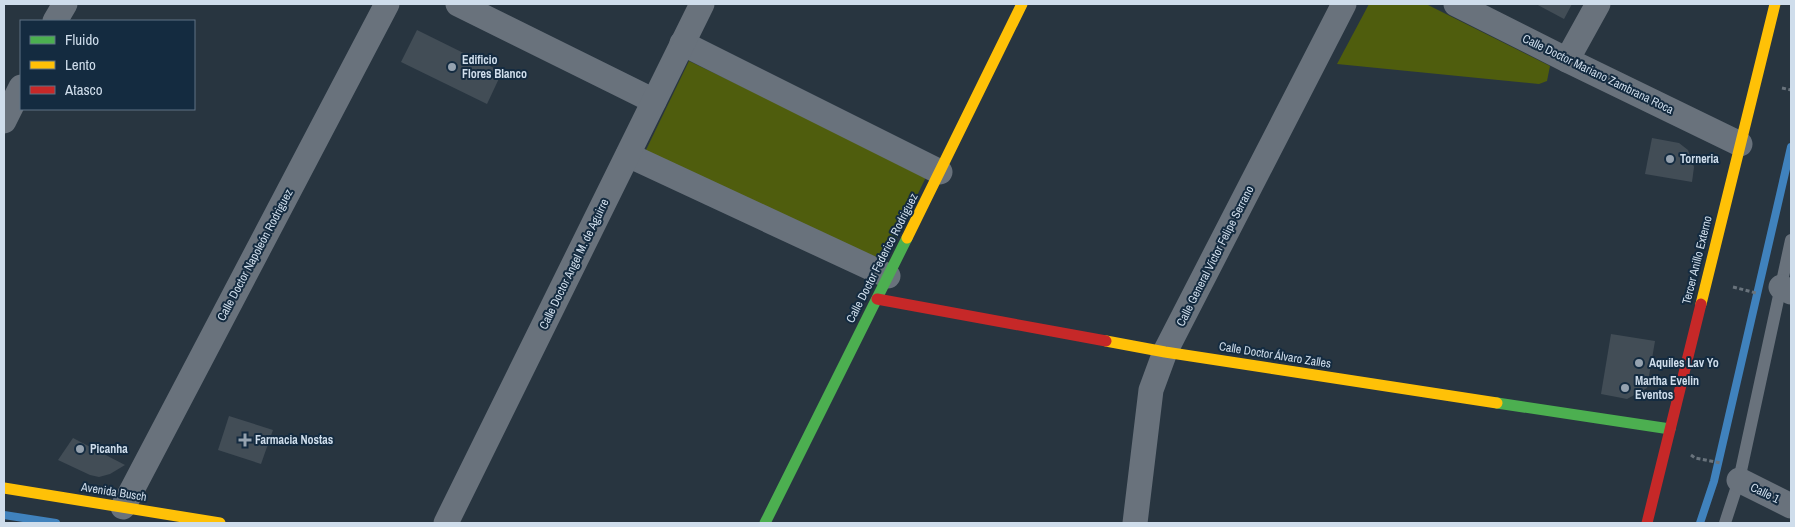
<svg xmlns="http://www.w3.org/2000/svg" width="1795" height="527" font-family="'Archivo Narrow',sans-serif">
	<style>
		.green { fill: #4f5d0d }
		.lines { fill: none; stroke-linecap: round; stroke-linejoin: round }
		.stream { stroke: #4082bd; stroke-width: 8 }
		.building { fill: #424d56 }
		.path { stroke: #69737c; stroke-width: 3; stroke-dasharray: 4 2.5; stroke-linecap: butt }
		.lane { stroke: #69727c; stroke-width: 12 }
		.street { stroke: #69727c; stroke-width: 25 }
		.fast { stroke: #4caf50; stroke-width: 11 }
		.slow { stroke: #ffc107; stroke-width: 11 }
		.jam { stroke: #c62828; stroke-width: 11 }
		.poi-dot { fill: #95a2af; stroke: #142b40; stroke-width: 2 }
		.labels { text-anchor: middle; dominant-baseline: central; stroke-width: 4; stroke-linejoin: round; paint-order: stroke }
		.poi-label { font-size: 12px; font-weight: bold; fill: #cfddeb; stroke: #142b40; text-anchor: start }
		.street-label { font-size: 12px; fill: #cfddeb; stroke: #142b40 }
	</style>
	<rect width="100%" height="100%" fill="#283540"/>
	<g class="green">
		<path d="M1369,4H1426L1550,66L1547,81L1539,84L1337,64Z"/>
		<path d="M689,61L927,175L883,266L645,152Z"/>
	</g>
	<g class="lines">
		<g class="stream">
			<path d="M4,515L56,523"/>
			<path d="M1700,523L1714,481L1791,147"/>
		</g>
	</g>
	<g class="building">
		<path d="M1536,4H1572L1564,19Z"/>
		<path d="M417,30L502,72L487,104L401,62Z"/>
		<path d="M1652,138L1679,143L1688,150L1694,167L1692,182L1645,174Z"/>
		<path d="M1611,334L1655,341L1647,388L1627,399L1601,394Z"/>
		<path d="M229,416L273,430L261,464L218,450Z"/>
		<path d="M73,438L125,465L110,474L99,477L90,475L58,460Z"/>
	</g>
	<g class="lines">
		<g class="path">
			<path d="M1782,88L1791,90"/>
			<path d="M1733,287L1756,293"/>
			<path d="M1691,455L1695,458L1721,463"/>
		</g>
		<path class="lane" d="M1725,523L1739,480L1791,240"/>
		<g class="street">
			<path d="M458,4L654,101"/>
			<path d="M1456,4L1567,60L1740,144"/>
			<path d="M55,21L65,4"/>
			<path d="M682,43L940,172"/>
			<path d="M1567,60L1598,4"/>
			<path d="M4,121L21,87"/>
			<path d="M628,155L888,276"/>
			<path d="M1781,287L1791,292"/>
			<path d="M1739,480L1791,506"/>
			<path d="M123,507L387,4"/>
			<path d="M446,523L702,4"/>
			<path d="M1135,523L1151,390L1165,352L1344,4"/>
		</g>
		<g class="fast">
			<path d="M1497,403L1670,429"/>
			<path d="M765,523L907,238"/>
		</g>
		<g class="slow">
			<path d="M907,238L1022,4"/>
			<path d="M1701,304L1775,4"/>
			<path d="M1106,341L1165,352L1497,403"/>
			<path d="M4,488L220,523"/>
		</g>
		<g class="jam">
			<path d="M877,299L1106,341"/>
			<path d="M1647,523L1701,304"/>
		</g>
	</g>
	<g class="poi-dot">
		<circle cx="452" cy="67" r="5"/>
		<circle cx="1670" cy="159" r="5"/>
		<circle cx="1639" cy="363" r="5"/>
		<circle cx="1625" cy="388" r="5"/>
		<path d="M242.5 432.5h5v5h5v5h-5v5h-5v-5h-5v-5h5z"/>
		<circle cx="80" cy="449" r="5"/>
	</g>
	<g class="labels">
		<g class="poi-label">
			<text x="462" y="60">Edificio<tspan x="462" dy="14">Flores Blanco</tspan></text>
			<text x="1680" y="159">Torneria</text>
			<text x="1649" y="363">Aquiles Lav Yo</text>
			<text x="1635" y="381">Martha Evelin<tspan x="1635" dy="14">Eventos</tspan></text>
			<text x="255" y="440">Farmacia Nostas</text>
			<text x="90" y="449">Picanha</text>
		</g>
		<g class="street-label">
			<text transform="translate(1598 74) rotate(26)">Calle Doctor Mariano Zambrana Roca</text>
			<text transform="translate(255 255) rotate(-62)">Calle Doctor Napoleón Rodriguez</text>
			<text transform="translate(1215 256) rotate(-63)">Calle General Víctor Felipe Serrano</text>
			<text transform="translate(882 258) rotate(-63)">Calle Doctor Federico Rodriguez</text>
			<text transform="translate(1697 260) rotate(-76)">Tercer Anillo Externo</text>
			<text transform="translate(574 264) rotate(-64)">Calle Doctor Angel M. de Aguirre</text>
			<text transform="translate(1275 355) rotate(9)">Calle Doctor Álvaro Zalles</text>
			<text transform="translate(114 492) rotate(9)">Avenida Busch</text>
			<text transform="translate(1765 493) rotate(26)">Calle 1</text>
		</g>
	</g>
	<rect width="1795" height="527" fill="none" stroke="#cfddeb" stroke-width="10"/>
	<rect x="20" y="20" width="175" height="90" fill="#142b40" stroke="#5f7284"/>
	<rect x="30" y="36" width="25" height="8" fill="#4caf50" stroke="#5f7284"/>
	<text x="65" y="45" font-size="15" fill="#cfddeb">Fluido</text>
	<rect x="30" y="61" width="25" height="8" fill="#ffc107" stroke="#5f7284"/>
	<text x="65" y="70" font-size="15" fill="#cfddeb">Lento</text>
	<rect x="30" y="86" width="25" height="8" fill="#c62828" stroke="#5f7284"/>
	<text x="65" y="95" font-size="15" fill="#cfddeb">Atasco</text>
</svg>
